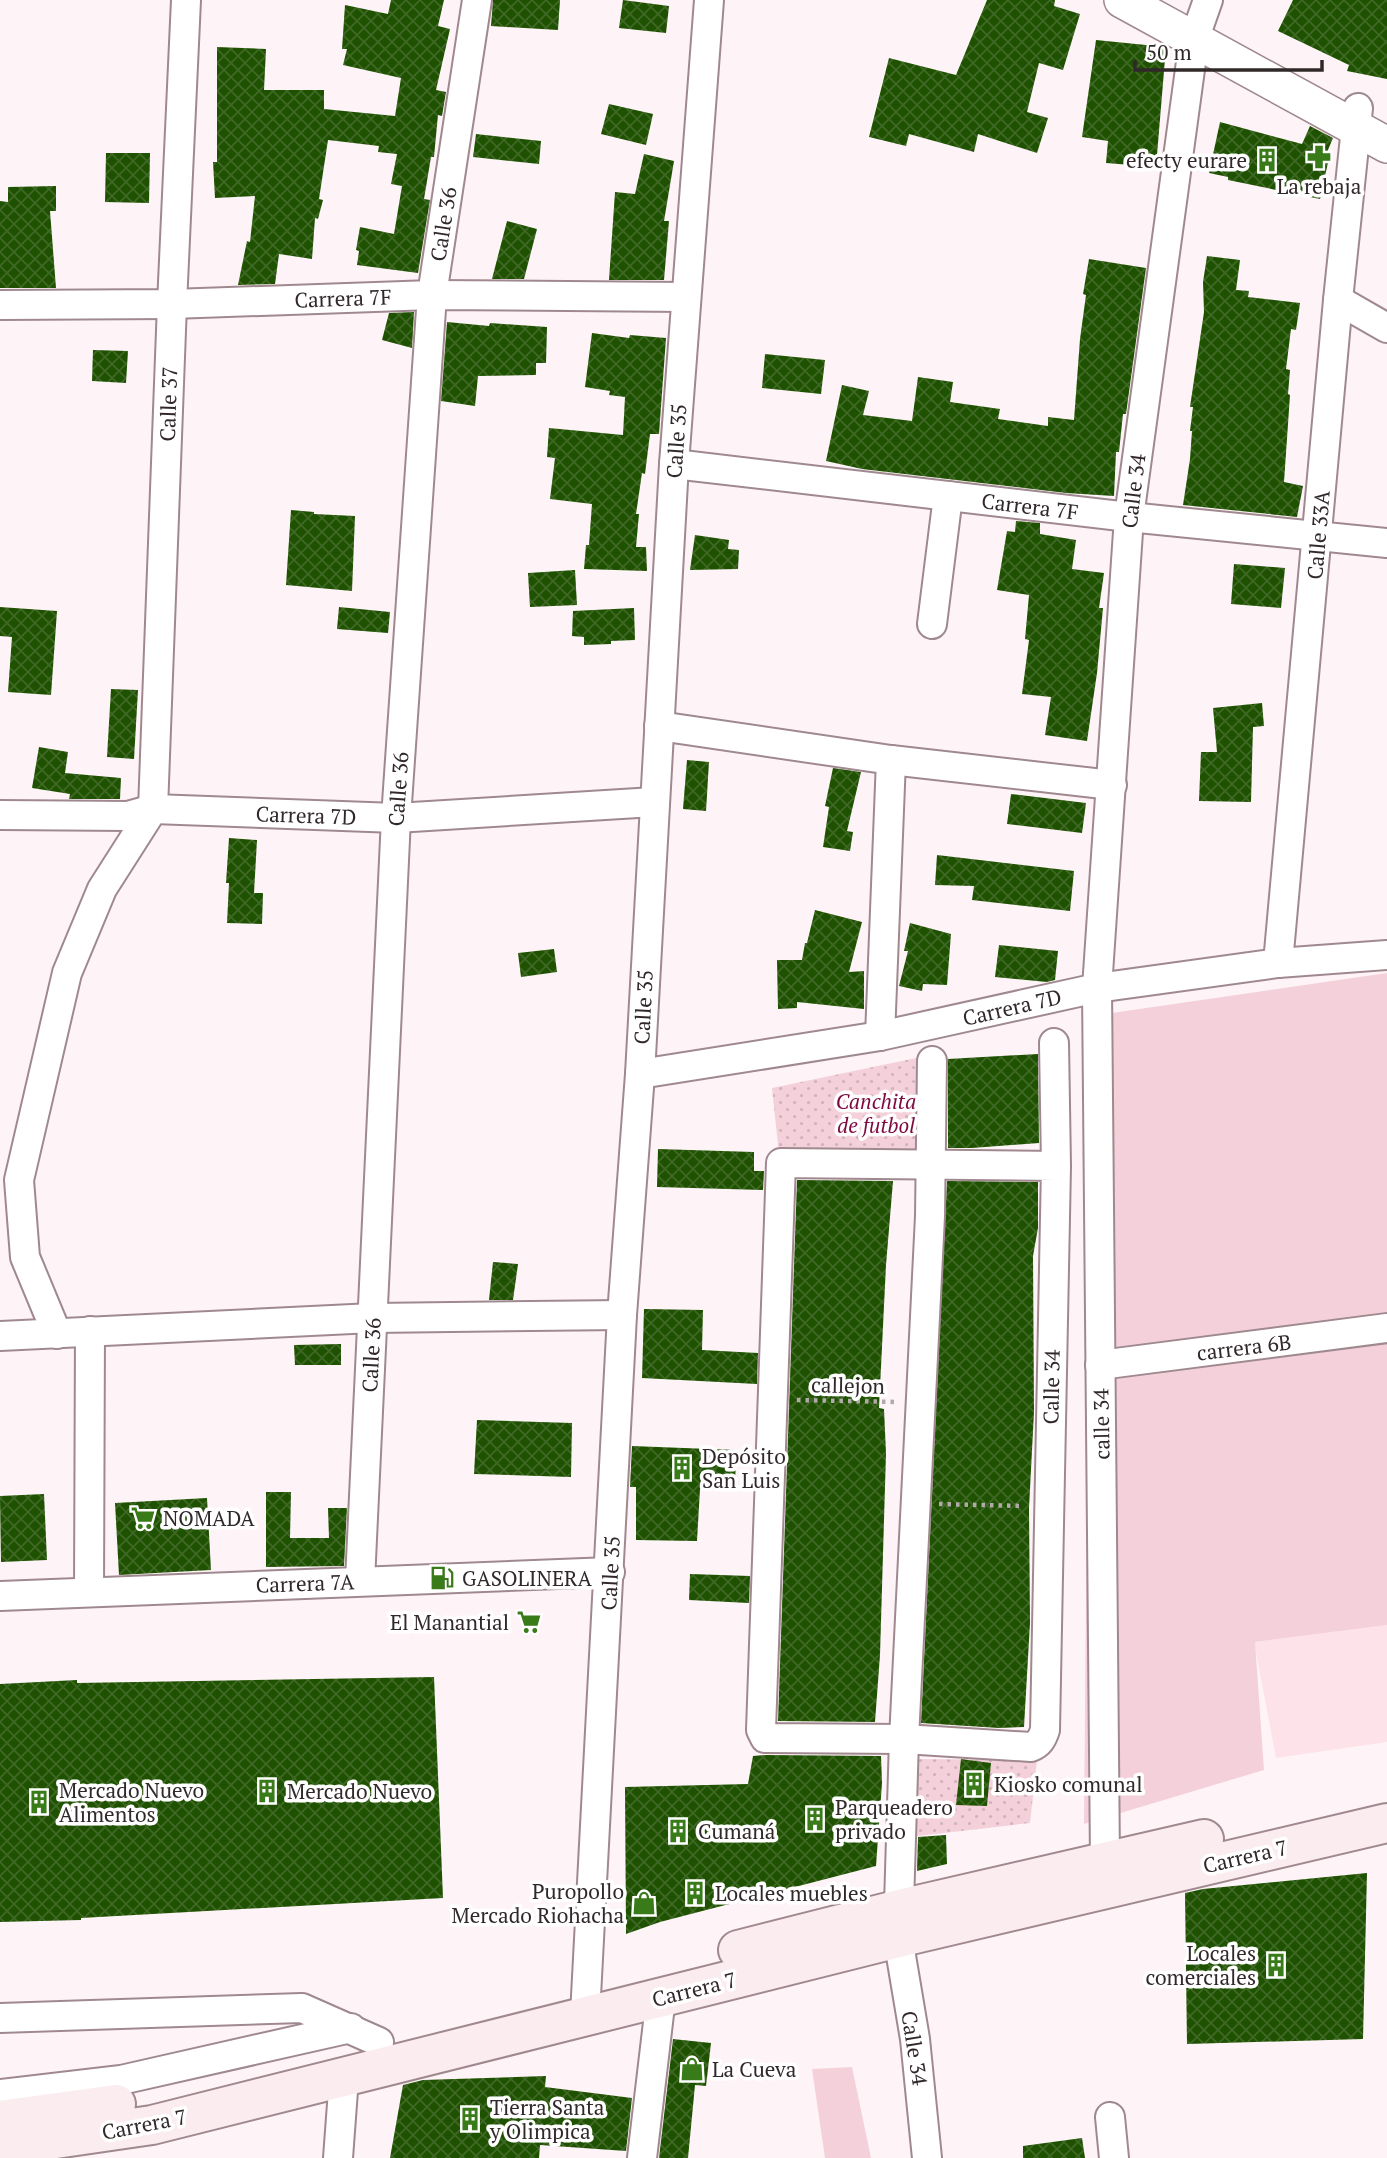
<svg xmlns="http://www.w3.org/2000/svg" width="1387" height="2158" font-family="'PT Serif',serif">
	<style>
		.built { fill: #fde2e9 }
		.green { fill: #f4d1da }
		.park { fill: url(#park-dots) }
		.building { fill: url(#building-cross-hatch) }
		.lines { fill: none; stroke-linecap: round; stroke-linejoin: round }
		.minor-casing { stroke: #9f898f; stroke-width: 32 }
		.tertiary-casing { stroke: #9f898f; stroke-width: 38 }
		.secondary-casing { stroke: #9f898f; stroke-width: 42 }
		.path { stroke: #b2a9ab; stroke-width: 4.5; stroke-dasharray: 3.5 5; stroke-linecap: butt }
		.minor { stroke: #fff; stroke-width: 28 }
		.tertiary { stroke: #fff; stroke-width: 35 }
		.secondary { stroke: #fbecf0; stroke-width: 38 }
		.labels { text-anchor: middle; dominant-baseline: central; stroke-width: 7; stroke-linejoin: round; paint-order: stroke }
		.poi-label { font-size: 21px; fill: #31282a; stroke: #fff; text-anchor: start }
		.street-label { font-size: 21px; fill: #31282a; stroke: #fff }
		.park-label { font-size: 21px; font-style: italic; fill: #7d0940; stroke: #fff }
	</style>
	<defs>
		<pattern id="park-dots" width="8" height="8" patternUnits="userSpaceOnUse" patternTransform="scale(1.75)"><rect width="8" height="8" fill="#f4d1da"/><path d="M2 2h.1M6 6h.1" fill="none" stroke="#d2b3bb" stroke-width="1.8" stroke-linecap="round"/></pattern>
		<pattern id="building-cross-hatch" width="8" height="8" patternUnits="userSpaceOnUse" patternTransform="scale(1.75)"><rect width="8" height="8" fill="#1e5200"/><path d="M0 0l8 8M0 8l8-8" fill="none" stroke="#3f6826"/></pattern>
	</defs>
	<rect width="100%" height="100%" fill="#fef4f7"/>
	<path class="built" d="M1387,1625V1742L1276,1758L1254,1642Z"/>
	<g class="green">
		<path d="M1387,973V1625L1255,1642L1264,1770L1084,1824L1091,1016Z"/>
		<path d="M852,2067L871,2158H825L812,2069Z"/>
	</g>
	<g class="park">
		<path d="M921,1057L919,1157L779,1155L772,1088Z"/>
		<path d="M912,1759L1037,1760L1030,1823L909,1837Z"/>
	</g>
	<g class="building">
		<path d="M391,0H444L438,26L450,29L436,90L446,92L442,116L438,115L434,157H431L424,199L430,200L418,273L357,265L359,251L356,250L360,227L394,234L402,186L391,184L397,154L378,152L379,146L328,140L319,199L323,200L318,219L315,218L312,259L279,254L275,284L238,285L247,241L250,242L255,196L215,198L213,162H217V47L266,49L264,90H324V109L395,116L401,78L343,65L347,49H342L345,5L388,14Z"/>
		<path d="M493,0H560L558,30L491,26Z"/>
		<path d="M623,0L669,6L666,33L619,28Z"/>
		<path d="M987,0H1055L1054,6L1080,14L1063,70L1039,63L1027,112L1048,118L1037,153L978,134L974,152L909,134L906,146L869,137L889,58L956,75Z"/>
		<path d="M1293,0H1387V79L1347,71L1349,65L1278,31Z"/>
		<path d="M1096,40L1166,47L1156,167L1106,163L1108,141L1082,137Z"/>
		<path d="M609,104L653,114L646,145L601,134Z"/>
		<path d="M1220,122L1302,144L1310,126L1333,138L1325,157L1329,158L1320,199L1228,180V177L1209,173Z"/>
		<path d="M476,134L541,141L539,164L473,157Z"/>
		<path d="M106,153H150L149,203L105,202Z"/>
		<path d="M644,154L674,161L664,221H669L664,280H609L615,192L635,194Z"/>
		<path d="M56,186V211H50L56,288H0V201L8,202V187Z"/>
		<path d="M507,221L537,229L524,279H492Z"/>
		<path d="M1207,256L1240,260L1236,290L1249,291L1248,297L1300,303L1296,330L1291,329L1286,369L1290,370L1288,394L1290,395L1284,482L1303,486L1297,517L1183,505L1190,459L1192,431H1190L1193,407H1190L1204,312L1203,282Z"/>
		<path d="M1089,259L1146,268L1126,414H1123L1119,452H1116L1114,496L1066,493L862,469L826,461L842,385L869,391L863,415L912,421L918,377L953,382L950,402L1000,409L998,419L1048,426V417L1074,420L1080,339L1086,295L1083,294Z"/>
		<path d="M414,312L412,348L382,340L389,313Z"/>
		<path d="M447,322L489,326L490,323L547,327L546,363H536V375L478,376L475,406L441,401Z"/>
		<path d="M592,333L629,338L630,335L666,338L659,434H650L645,474L642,473L636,514H639L636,547H646L647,571L584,569L586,545H589L592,504L550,499L555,458L547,457L549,428L623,435L625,397L609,395L610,391L585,387Z"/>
		<path d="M93,350L128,351L126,383L92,381Z"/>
		<path d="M765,354L825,360L821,394L762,388Z"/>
		<path d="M291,510L314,512V514L355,516L352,591L286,585Z"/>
		<path d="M1016,521L1040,523V534L1076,540L1072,569L1104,573L1099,608H1103L1097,673L1087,741L1045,735L1051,697L1022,694L1029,640L1025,639L1029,595L997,590L1007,531L1015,532Z"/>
		<path d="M695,535L729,540L728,549L739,550L738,569L690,570Z"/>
		<path d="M1234,564L1285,568L1281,608L1231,604Z"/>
		<path d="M575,570L577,605L530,607L528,573Z"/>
		<path d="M0,607L57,611L51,695L8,692L12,637L0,636Z"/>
		<path d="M339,607L390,612L388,633L337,629Z"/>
		<path d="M634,608L635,640L611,641V644L584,645V637L572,636L573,611Z"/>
		<path d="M111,689L138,690L134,759L107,757Z"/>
		<path d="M1262,703L1264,726L1253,727L1251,802L1199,801L1201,752H1217L1213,708Z"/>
		<path d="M39,747L68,752L65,773L121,778L120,799H69L70,794L32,788Z"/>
		<path d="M687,760L709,762L706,811L683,809Z"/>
		<path d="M833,768L861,772L847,831L853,832L850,851L823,847L829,807L825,806Z"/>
		<path d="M1011,794L1086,803L1082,833L1007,824Z"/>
		<path d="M229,838L257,840L254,893H263L262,924L227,923L229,883H226Z"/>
		<path d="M937,855L1074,871L1070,911L972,900L974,886L935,885Z"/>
		<path d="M815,910L862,922L849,972L864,971V1009L797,1002V1008L778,1009L777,960H802L805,943H807Z"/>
		<path d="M910,923L951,934L947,985L923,984L922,991L899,986L908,951H904Z"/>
		<path d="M999,945L1058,951L1055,980L1047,982L995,977Z"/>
		<path d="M554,949L557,972L521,977L518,953Z"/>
		<path d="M1038,1054L1039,1143L972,1148H948V1059Z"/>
		<path d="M658,1149L754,1152V1171H764L763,1190L657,1187Z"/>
		<path d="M797,1180L893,1181L886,1265L879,1408L884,1409L886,1453L880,1655L875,1722L778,1721Z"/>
		<path d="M947,1181L1038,1182V1228L1033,1256L1034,1412L1029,1508L1030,1623L1024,1727L999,1728L921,1723Z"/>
		<path d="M493,1262L518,1264L513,1300H489Z"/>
		<path d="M644,1309L703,1310L702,1350L758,1353L757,1384L642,1378Z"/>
		<path d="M341,1344V1365H295L294,1345Z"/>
		<path d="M477,1420L572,1423L571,1477L474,1474Z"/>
		<path d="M632,1446L736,1450L735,1490L700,1489L697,1541L636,1540V1487H630Z"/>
		<path d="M266,1492H291L290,1538H329L328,1508H347L344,1566L266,1567Z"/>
		<path d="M44,1494L47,1560L1,1562L0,1496Z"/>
		<path d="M207,1498L211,1570L119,1575L115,1503Z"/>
		<path d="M690,1574L750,1576L749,1603L689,1600Z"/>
		<path d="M434,1677L443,1898L81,1918V1920L0,1922V1684L77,1680V1683Z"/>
		<path d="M765,1755L881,1756L882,1783L876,1866L660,1922L626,1934L625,1787L748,1784L753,1756Z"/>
		<path d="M961,1759L991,1763L987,1806L956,1805Z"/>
		<path d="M946,1835L947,1864L917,1871L918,1837Z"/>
		<path d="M1367,1873L1363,2039L1187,2044L1185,1893L1203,1889Z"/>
		<path d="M673,2039L711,2043L706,2086L695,2085L688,2158H659Z"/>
		<path d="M546,2076L545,2087L632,2098L626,2151L540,2145L539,2158H390L403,2085L423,2080Z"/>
		<path d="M1082,2138L1085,2158H1023V2146Z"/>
	</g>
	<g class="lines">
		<g class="minor-casing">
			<g id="minor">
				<path d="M1338,300L1387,328"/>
				<path d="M0,305L172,304L432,295L686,297"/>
				<path d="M674,464L1129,517L1387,543"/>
				<path d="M932,624L948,496"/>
				<path d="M659,726L891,760L1112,785"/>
				<path d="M0,815L128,816L153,809L396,818L654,802"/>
				<path d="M1278,963L1338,300L1358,108"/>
				<path d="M880,1036L891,760"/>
				<path d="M1054,1043L1056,1166L1045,1730C1042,1739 1039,1744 1031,1747L904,1739L765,1738L761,1730L781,1163L1056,1166"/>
				<path d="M640,1074L880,1036L1097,988L1278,963L1387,955"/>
				<path d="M57,1334L25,1257L19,1180L67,973L102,889L153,809L172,304L186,0"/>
				<path d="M0,1336L373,1318L622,1315"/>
				<path d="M1100,1365L1387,1328"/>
				<path d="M360,1581L396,818L432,295L477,0"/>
				<path d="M89,1592L90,1331"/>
				<path d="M0,1596L610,1572"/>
				<path d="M1105,1861L1097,988L1129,517L1194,40L1208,0"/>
				<path d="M585,2015L622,1315L640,1074L674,464L709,0"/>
				<path d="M0,2018L302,2008L379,2042"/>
				<path d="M0,2094L121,2080L351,2028"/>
				<path d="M1110,2117L1114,2158"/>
				<path d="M338,2158L344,2077"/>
				<path d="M642,2158L661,1997"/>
				<path d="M927,2158L915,2039L898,1938L904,1739L930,1216L932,1061"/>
			</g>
		</g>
		<g class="tertiary-casing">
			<path id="tertiary" d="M1122,0L1387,145"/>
		</g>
		<g class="secondary-casing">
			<g id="secondary">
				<path d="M738,1950L900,1909L1204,1839"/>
				<path d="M0,2120L116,2104"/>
				<path d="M0,2147L152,2125L898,1938L1387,1823"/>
			</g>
		</g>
		<g class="path">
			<path d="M797,1400L897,1402"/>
			<path d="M939,1504L1024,1506"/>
		</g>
		<use href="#minor" class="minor"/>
		<use href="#tertiary" class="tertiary"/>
		<use href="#secondary" class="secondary"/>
	</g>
	<defs>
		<g id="pharmacy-bare" transform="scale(1.89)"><path d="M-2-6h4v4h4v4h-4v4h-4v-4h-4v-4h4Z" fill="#397a19" stroke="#fff" stroke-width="2.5" paint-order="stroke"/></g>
		<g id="building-bare" transform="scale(1.89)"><path d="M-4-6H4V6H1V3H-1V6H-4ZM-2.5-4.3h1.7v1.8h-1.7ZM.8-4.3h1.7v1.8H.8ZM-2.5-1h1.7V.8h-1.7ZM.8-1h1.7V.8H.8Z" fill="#397a19" stroke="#fff" stroke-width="2.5" paint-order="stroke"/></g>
		<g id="supermarket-bare" transform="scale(1.89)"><path d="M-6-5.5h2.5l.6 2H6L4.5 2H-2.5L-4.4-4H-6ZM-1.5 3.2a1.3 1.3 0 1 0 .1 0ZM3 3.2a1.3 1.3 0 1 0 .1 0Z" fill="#397a19" stroke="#fff" stroke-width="2.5" paint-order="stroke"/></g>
		<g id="fuel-bare" transform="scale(1.89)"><path d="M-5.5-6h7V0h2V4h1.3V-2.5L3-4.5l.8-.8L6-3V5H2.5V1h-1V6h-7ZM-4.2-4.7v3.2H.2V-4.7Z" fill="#397a19" stroke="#fff" stroke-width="2.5" paint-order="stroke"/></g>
		<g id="shop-bare" transform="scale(1.89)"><path d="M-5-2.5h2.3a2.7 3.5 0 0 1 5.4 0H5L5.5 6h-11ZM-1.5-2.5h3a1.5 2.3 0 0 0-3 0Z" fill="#397a19" stroke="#fff" stroke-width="2.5" paint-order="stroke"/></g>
	</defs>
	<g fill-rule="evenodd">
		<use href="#pharmacy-bare" x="1319" y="157"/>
		<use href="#building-bare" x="1267" y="160"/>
		<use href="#building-bare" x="682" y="1468"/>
		<use href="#supermarket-bare" x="143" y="1518"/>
		<use href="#fuel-bare" x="442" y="1578"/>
		<use href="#supermarket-bare" x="529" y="1622"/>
		<use href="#building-bare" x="974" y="1784"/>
		<use href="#building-bare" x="267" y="1791"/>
		<use href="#building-bare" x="39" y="1802"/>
		<use href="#building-bare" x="815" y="1819"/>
		<use href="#building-bare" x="678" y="1831"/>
		<use href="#building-bare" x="695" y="1893"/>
		<use href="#shop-bare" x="644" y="1903"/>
		<use href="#building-bare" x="1276" y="1965"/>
		<use href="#shop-bare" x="692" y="2069"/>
		<use href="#building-bare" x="470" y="2119"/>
	</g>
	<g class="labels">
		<g class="poi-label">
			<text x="1247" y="160" text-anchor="end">efecty eurare</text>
			<text x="1319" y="186" text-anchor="middle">La rebaja</text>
			<text x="702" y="1456">Depósito<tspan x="702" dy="24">San Luis</tspan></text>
			<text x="163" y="1518">NOMADA</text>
			<text x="462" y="1578">GASOLINERA</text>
			<text x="509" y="1622" text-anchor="end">El Manantial</text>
			<text x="994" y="1784">Kiosko comunal</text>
			<text x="59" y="1790">Mercado Nuevo<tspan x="59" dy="24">Alimentos</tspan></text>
			<text x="287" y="1791">Mercado Nuevo</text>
			<text x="835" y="1807">Parqueadero<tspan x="835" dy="24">privado</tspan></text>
			<text x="698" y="1831">Cumaná</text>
			<text x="624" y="1891" text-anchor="end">Puropollo<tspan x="624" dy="24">Mercado Riohacha</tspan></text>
			<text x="715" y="1893">Locales muebles</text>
			<text x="1256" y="1953" text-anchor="end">Locales<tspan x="1256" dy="24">comerciales</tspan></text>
			<text x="712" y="2069">La Cueva</text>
			<text x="490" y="2107">Tierra Santa<tspan x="490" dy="24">y Olimpica</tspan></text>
		</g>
		<g class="street-label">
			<text transform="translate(443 224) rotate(-81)">Calle 36</text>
			<text transform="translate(343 298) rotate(-2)">Carrera 7F</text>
			<text transform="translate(168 404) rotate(-88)">Calle 37</text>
			<text transform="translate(676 441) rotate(-86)">Calle 35</text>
			<text transform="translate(1133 491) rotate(-83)">Calle 34</text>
			<text transform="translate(1030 506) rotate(7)">Carrera 7F</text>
			<text transform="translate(1318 535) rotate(-85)">Calle 33A</text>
			<text transform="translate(398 789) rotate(-86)">Calle 36</text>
			<text transform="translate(306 815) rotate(2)">Carrera 7D</text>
			<text transform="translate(643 1007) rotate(-87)">Calle 35</text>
			<text transform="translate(1012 1007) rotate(-13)">Carrera 7D</text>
			<text transform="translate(1244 1347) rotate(-7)">carrera 6B</text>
			<text transform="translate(371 1355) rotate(-87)">Calle 36</text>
			<text transform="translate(848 1385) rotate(1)">callejon</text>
			<text transform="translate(1051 1387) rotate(-89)">Calle 34</text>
			<text transform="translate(1101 1424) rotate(-91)">calle 34</text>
			<text transform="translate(610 1573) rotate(-87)">Calle 35</text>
			<text transform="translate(305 1583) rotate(-2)">Carrera 7A</text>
			<text transform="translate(1245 1856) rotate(-13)">Carrera 7</text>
			<text transform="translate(694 1989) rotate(-14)">Carrera 7</text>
			<text transform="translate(915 2048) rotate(81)">Calle 34</text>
			<text transform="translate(144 2124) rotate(-11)">Carrera 7</text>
		</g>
		<g class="park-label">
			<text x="876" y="1101">Canchita<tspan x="876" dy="24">de futbol</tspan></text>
		</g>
	</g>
	<path d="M1135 60v10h187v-10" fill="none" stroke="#31282a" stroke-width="3.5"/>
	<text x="1146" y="60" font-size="21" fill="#31282a" stroke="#ffffff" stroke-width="5" paint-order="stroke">50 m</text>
</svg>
